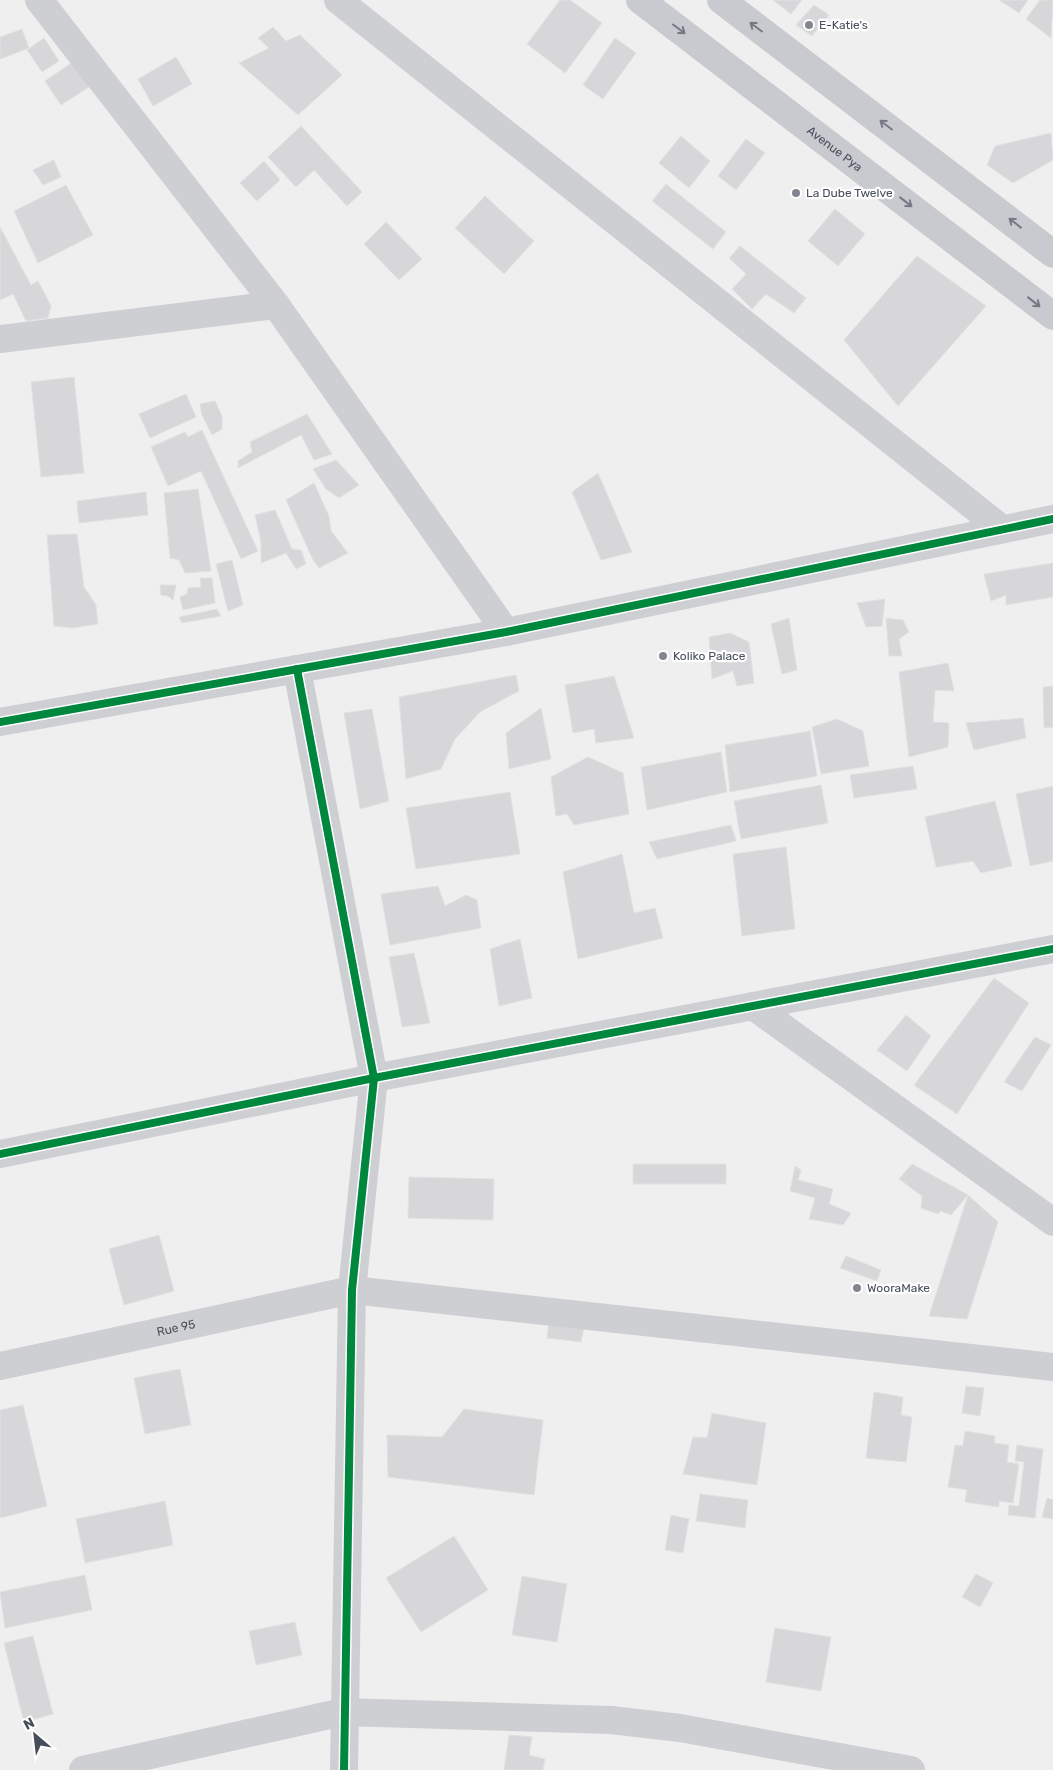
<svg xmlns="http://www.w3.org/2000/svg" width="1053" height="1770" font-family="Rubik,sans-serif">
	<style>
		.building { fill: #d7d7d9; stroke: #e1e1e2 }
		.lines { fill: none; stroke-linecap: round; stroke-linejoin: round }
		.minor { stroke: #cdcfd2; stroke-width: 28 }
		.major { stroke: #c8cacf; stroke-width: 28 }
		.cycleway-casing { stroke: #fff; stroke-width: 11 }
		.cycleway { stroke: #00873e; stroke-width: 8 }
		.oneway { stroke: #747984 }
		.poi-dot { fill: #82868f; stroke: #fff; stroke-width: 2 }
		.labels { text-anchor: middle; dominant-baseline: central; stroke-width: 4.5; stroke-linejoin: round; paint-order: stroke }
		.poi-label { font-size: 12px; fill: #464d5b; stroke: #fff; text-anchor: start }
		.street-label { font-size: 12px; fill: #464d5b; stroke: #fff }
	</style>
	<rect width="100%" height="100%" fill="#f0efef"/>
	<g class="building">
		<path d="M560,0H570L602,23L565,73L527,44Z"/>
		<path d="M773,0H802L791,14Z"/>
		<path d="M999,0H1028L1019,13Z"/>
		<path d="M1040,0H1053L1051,38L1026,19Z"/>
		<path d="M814,5L829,15L812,36L796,25Z"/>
		<path d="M273,27L286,41L300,35L342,75L298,115L239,63L269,48L258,38Z"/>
		<path d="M22,29L29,48L0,59V37Z"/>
		<path d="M44,38L59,61L42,72L27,50Z"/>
		<path d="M615,38L636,53L603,99L583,85Z"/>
		<path d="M176,57L192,84L153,106L138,79Z"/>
		<path d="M73,62L89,87L61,105L45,81Z"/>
		<path d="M301,126L362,192L347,206L314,170L296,187L268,157Z"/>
		<path d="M1051,133L1053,160L1013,183L987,165L995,146Z"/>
		<path d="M681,136L710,161L689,188L659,163Z"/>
		<path d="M746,139L765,153L736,190L718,176Z"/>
		<path d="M54,160L61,177L43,185L33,170Z"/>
		<path d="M264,161L280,180L257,201L240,183Z"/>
		<path d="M666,184L726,232L713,249L652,201Z"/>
		<path d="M66,185L93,235L38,263L14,211Z"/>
		<path d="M485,196L534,241L504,274L455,228Z"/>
		<path d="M835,209L865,234L838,266L808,241Z"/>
		<path d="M386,222L422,259L399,280L364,244Z"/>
		<path d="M0,227L31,285L38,281L51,306L48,318L26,321L13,294L0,300Z"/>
		<path d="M740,246L806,298L794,313L766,294L752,309L732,289L746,274L729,258Z"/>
		<path d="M917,256L986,306L898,406L844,340Z"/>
		<path d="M74,377L84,473L41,477L31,382Z"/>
		<path d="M186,394L196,417L150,438L139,414Z"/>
		<path d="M215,401L222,416V429L212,435L202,415L200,404Z"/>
		<path d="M307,414L332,454L314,460L301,435L238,468V461L252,452L250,442Z"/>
		<path d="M202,430L258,551L241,559L201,471L168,486L151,447L185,432L188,437Z"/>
		<path d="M336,460L359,485L339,498L326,489L313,469Z"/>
		<path d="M598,473L632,552L601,560L572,492Z"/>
		<path d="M314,483L329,516L331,531L348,553L319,568L313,560L286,500Z"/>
		<path d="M198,489L211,571L185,573L179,560L170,558L164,493Z"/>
		<path d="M146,492L148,515L79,523L77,501Z"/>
		<path d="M275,510L292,549L301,550L306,564L296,569L286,553L261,563V542L255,515Z"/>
		<path d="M77,534L84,587L96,605L98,624L72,628L54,626L47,535Z"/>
		<path d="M232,560L243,605L228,611L216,564Z"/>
		<path d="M1053,563V597L1006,605V595L991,601L984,574Z"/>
		<path d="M200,578H212L215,603L183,610L180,597L187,594L188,588L201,587Z"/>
		<path d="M160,585H176L173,600L168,596L161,595Z"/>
		<path d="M885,599L882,626L866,627L857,603Z"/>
		<path d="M217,609L221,616L182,623L179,617Z"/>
		<path d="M789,618L797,670L782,674L771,624Z"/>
		<path d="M886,618L903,620L909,632L899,639L902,656H889Z"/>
		<path d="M730,633L749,642L754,683L737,686L733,671L712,679L709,637Z"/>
		<path d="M948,663L954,691L935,690L933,722L949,723L948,747L909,757L899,672Z"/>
		<path d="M516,675L519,691L480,712L455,739L441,769L406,779L399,697Z"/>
		<path d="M614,676L634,738L596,743L594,729L573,733L565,685Z"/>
		<path d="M1053,686V727L1044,728L1043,687Z"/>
		<path d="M541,708L551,759L509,769L506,733Z"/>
		<path d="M372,709L389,801L360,809L344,713Z"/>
		<path d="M1023,718L1026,738L974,750L966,723Z"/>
		<path d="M837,719L863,731L869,766L821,774L812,727Z"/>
		<path d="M810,731L817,776L730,792L725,745Z"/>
		<path d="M721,752L727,792L647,810L641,767Z"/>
		<path d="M588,757L623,773L629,814L574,825L567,814L556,816L551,777Z"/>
		<path d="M913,766L917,789L854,798L850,775Z"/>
		<path d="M821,785L828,823L741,839L734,801Z"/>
		<path d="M1053,786V861L1030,866L1016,794Z"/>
		<path d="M510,792L520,854L416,869L406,808Z"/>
		<path d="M995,801L1012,866L981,873L973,861L936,867L925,817Z"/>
		<path d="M731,825L736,841L657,859L649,842Z"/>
		<path d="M786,847L795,929L742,936L733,854Z"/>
		<path d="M622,854L634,913L655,908L663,938L578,959L563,872Z"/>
		<path d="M438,886L445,906L466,895L477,900L481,928L390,945L381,894Z"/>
		<path d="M520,939L532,998L499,1006L490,949Z"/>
		<path d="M414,953L430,1023L402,1027L389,957Z"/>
		<path d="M994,978L1029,1003L957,1114L914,1085Z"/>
		<path d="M906,1015L931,1036L907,1071L877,1050Z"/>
		<path d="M1035,1037L1051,1045L1022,1091L1004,1082Z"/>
		<rect x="633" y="1164" width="93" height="20"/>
		<path d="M912,1164L968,1195L951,1215L941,1211L938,1214L921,1208L922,1196L899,1179Z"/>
		<path d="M795,1166L801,1170L798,1180L833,1189L829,1204L851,1213L843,1225L809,1219L815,1198L790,1191Z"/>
		<path d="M409,1177L494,1179L493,1220L408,1218Z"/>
		<path d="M968,1195L998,1222L967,1319L929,1316Z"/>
		<path d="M159,1235L174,1291L124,1305L109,1249Z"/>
		<path d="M846,1256L881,1270L877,1281L840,1268Z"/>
		<path d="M549,1322L584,1326L581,1342L547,1338Z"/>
		<path d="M180,1369L191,1425L145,1434L134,1378Z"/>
		<path d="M966,1386L984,1388L980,1416L962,1413Z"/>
		<path d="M874,1392L903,1397L901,1415L912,1417L906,1462L866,1458Z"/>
		<path d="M23,1405L47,1506L0,1518V1410Z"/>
		<path d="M464,1409L543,1420L534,1495L388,1477L387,1435L442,1437Z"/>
		<path d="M712,1413L766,1423L757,1485L683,1474L693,1437L707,1438Z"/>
		<path d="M965,1431L995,1436L994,1443L1009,1445L1007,1462L1019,1464L1013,1503L999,1501V1507L965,1502L967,1490L948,1487L955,1445L963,1446Z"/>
		<path d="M1017,1445L1043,1449L1035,1518L1008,1515L1009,1505L1019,1506L1024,1462L1015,1461Z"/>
		<path d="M700,1494L748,1500L745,1528L696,1521Z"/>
		<path d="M1047,1498L1053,1500V1519L1042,1517Z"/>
		<path d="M165,1501L173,1545L85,1563L76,1519Z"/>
		<path d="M671,1515L689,1519L683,1553L665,1550Z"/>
		<path d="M454,1536L488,1590L421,1632L386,1578Z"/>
		<path d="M976,1574L993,1583L980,1607L962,1597Z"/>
		<path d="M85,1575L92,1610L5,1628L0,1592Z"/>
		<path d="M522,1576L567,1584L557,1642L512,1635Z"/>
		<path d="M295,1622L302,1655L256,1665L249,1631Z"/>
		<path d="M775,1628L831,1637L821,1691L766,1682Z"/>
		<path d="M33,1636L53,1714L24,1722L4,1643Z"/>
		<path d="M509,1735L532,1737L529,1755L545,1759L543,1770H504Z"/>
	</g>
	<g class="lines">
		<g class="minor">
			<path d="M39,0L276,305L506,632"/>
			<path d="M338,0L1002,529"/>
			<path d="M0,339L276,305"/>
			<path d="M297,669L374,1078L352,1290L344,1770"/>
			<path d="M0,722L506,632L1053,519"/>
			<path d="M753,1006L1053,1222"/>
			<path d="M0,1154L374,1078L1053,949"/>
			<path id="s1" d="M0,1366L352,1290L1053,1367"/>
			<path d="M83,1770L343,1712L611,1720L680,1728L911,1770"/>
		</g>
		<g class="major">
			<path id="s2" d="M640,0L1053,316"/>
			<path d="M721,0L1053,254"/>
		</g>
		<g class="cycleway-casing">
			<g id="cycleway">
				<path d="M297,669L374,1078L352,1290L344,1770"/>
				<path d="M0,722L506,632L1053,519"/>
				<path d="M0,1154L374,1078L1053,949"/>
			</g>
		</g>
		<use href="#cycleway" class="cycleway"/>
	</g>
	<defs><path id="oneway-shaft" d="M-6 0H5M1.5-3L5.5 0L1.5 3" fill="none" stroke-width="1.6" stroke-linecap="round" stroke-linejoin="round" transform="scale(1.25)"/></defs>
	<g class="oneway">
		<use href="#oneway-shaft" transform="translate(756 27) rotate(-143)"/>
		<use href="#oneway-shaft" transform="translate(679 29) rotate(37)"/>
		<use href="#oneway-shaft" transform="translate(886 125) rotate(-143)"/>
		<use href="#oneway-shaft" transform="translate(906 202) rotate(38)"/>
		<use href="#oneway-shaft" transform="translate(1015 223) rotate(-142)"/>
		<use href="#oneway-shaft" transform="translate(1034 302) rotate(38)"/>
	</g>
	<g class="poi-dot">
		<circle cx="809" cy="25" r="5"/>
		<circle cx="796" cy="193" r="5"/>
		<circle cx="663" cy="656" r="5"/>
		<circle cx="857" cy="1288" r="5"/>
	</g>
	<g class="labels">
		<g class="poi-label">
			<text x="819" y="25">E-Katie's</text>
			<text x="806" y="193">La Dube Twelve</text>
			<text x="673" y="656">Koliko Palace</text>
			<text x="867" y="1288">WooraMake</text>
		</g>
		<g class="street-label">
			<text stroke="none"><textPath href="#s2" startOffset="245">Avenue Pya</textPath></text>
			<text stroke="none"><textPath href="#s1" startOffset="180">Rue 95</textPath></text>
		</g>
	</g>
	<g transform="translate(35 1735) rotate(332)" stroke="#ffffff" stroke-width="4" paint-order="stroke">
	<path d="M0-4L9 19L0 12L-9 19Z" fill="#464d5b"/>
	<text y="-8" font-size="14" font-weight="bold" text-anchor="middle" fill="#464d5b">N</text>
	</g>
</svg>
